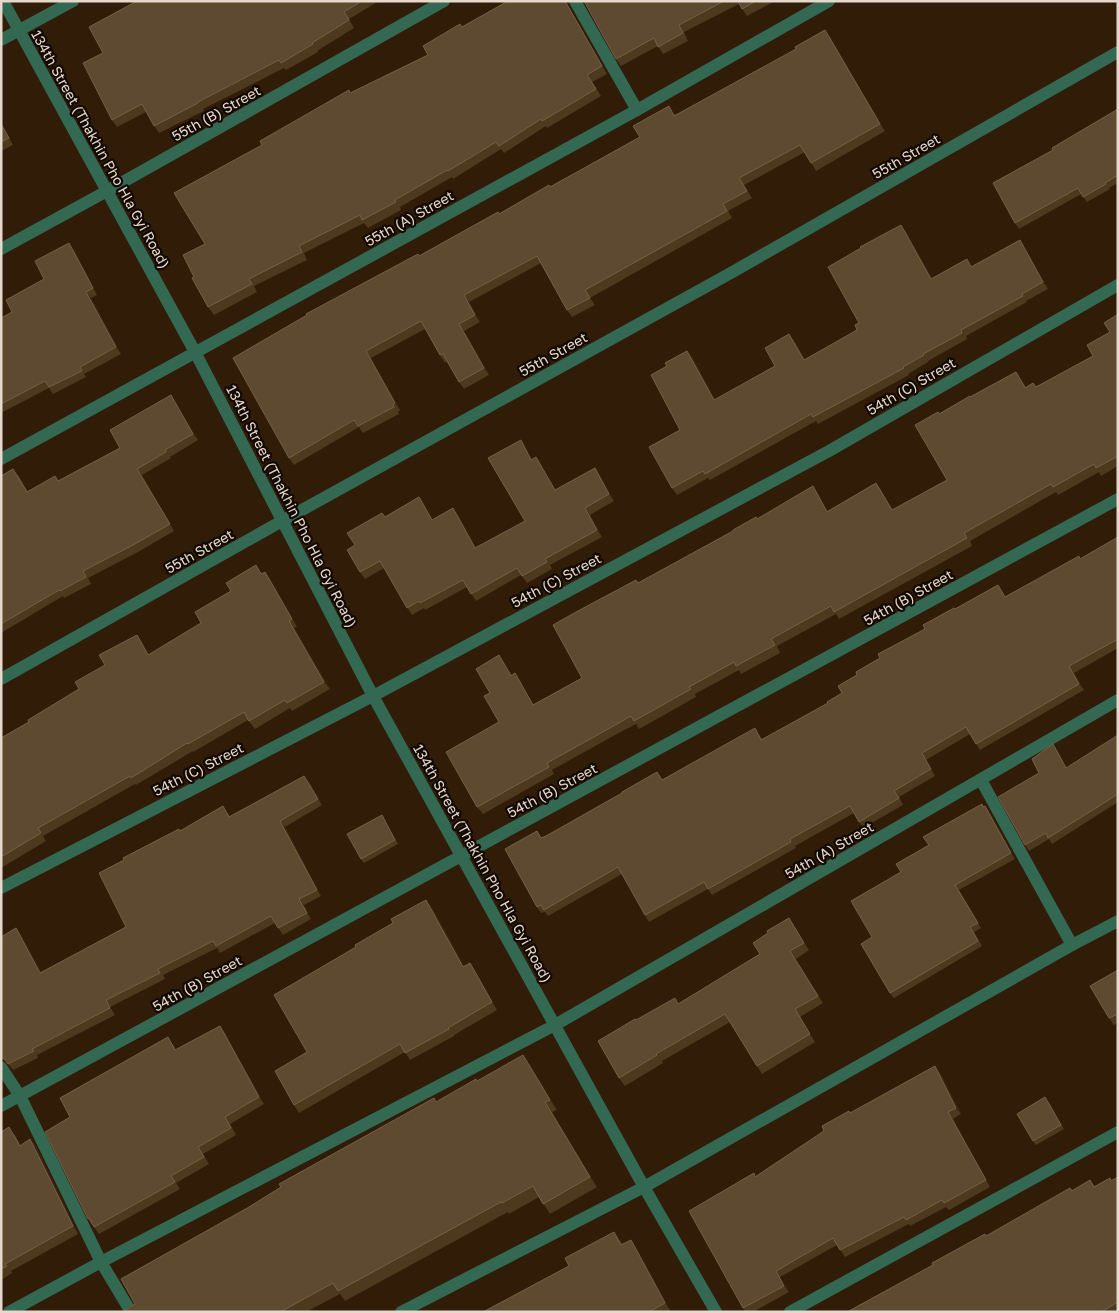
<svg xmlns="http://www.w3.org/2000/svg" width="1119" height="1313" font-family="'Golos Text',sans-serif">
	<style>
		.lines { fill: none; stroke-linecap: round; stroke-linejoin: round }
		.minor { stroke: #336853; stroke-width: 12 }
		.wall { fill: #4d391d }
		.shaded-wall { fill: #3b260d }
		.building { fill: #5e4a30; stroke: #736048 }
		.labels { text-anchor: middle; dominant-baseline: central; stroke-width: 4.5; stroke-linejoin: round; paint-order: stroke }
		.street-label { font-size: 14px; fill: #e6d8cb; stroke: #120903 }
	</style>
	<rect width="100%" height="100%" fill="#311c08"/>
	<g class="lines">
		<g class="minor">
			<path d="M3,1L195,352L373,696L644,1187L716,1312"/>
			<path d="M575,1L637,110"/>
			<path d="M1,40L73,1"/>
			<path d="M1,249L107,191L444,1"/>
			<path d="M1,459L637,110L829,1"/>
			<path d="M1,679L282,521L729,274L1118,52"/>
			<path d="M981,780L1072,945"/>
			<path d="M1,888L373,696L829,451L1118,285"/>
			<path d="M1,1067L20,1096L101,1262L131,1312"/>
			<path d="M1,1106L1118,499"/>
			<path d="M9,1312L101,1262L555,1025L1118,700"/>
			<path d="M401,1312L644,1187L1072,945L1118,921"/>
			<path d="M790,1312L1118,1132"/>
		</g>
	</g>
	<g class="wall">
		<path d="M137,1H379L349,19L354,28L317,51L318,52L286,70L284,68L203,109L204,111L159,133L146,112L117,127L112,120L103,53Z"/>
		<path d="M567,1L568,5L607,74L592,82L601,96L547,128L546,126L504,153L501,149L453,179L452,177L400,207L401,210L368,228L364,223L304,253L307,260L254,286L257,292L214,315L208,307L194,277L205,244L262,145L349,90L350,93L428,55L462,27Z"/>
		<path d="M584,1H775L747,16L739,4L684,32L688,41L663,54L658,46L621,66L616,59Z"/>
		<path d="M830,37L885,131L816,171L805,152L744,185L752,198L728,211L732,218L590,298L595,305L572,317L567,310L541,263L469,302L480,322L464,331L489,375L464,389L459,382L447,361L445,363L440,355L425,329L371,358L400,410L398,412L399,414L363,433L359,427L294,465L289,458L307,315L419,256L550,187L640,137L674,113L675,115Z"/>
		<path d="M1118,109V183L1109,188L1110,189L1087,202L1081,194L1019,229L1015,223L1053,150Z"/>
		<path d="M1,122L13,145L1,151Z"/>
		<path d="M901,225L906,232L932,279L972,267L1020,240L1048,289L1026,301L1027,302L966,336L967,339L928,361V362L908,374L909,375L818,424L816,421L710,480L708,478L677,495L672,488L680,430L692,357L715,400L775,366L794,341L805,360L857,330L859,323L861,248Z"/>
		<path d="M74,250L97,295L91,298L121,354L84,374L86,377L53,394L49,388L1,413V318L12,312Z"/>
		<path d="M1118,314V466L1101,476L1099,472L1058,495L1056,492L970,541L972,546L839,619L836,614L777,646L780,653L741,674L739,670L695,694L696,697L639,729L636,724L615,735L552,770L554,774L483,814L477,807L499,722L490,693L499,655L512,675L520,681L533,705L582,678L638,583L757,519L818,494L827,511L876,483L893,510L947,480L939,414L1016,372L1026,387L1033,383L1036,387L1093,356L1110,332Z"/>
		<path d="M175,402L198,440L170,457L171,458L142,475L174,531L138,552L88,578L91,584L64,598L63,596L1,633V476L18,475L28,492L59,481L120,448Z"/>
		<path d="M525,447L532,459L540,464L555,490L599,475L614,501L590,515L602,537L550,565L552,569L527,583L521,575L476,601L467,587L425,610L424,608L412,615L384,568L365,579L360,572L355,545L385,517L419,497L433,520L458,515L476,548L525,521Z"/>
		<path d="M1118,537V648L1074,673L1084,690L980,750L970,734L926,760L935,776L899,797L903,805L863,828L854,813L795,846L796,848L712,895L708,889L649,922L645,915L622,874L548,916L545,912L541,913L537,907L541,838L662,780L759,735L762,739L828,703L842,693L857,675L880,658L955,609L998,585L1005,597L1080,559Z"/>
		<path d="M265,572L270,579L297,627L294,628L330,689L292,711L290,708L255,729L248,720L193,752V751L136,785L135,784L43,836L46,841L1,868V738L29,722L79,689L137,635L142,642L149,655L201,623Z"/>
		<path d="M1118,735V802L1052,844L1049,839L1029,851L1025,845L1039,773L1053,744L1067,768Z"/>
		<path d="M309,782L322,805L285,827L321,896L304,905L311,919L283,935L275,923L220,953L217,948L163,975L165,979L110,1007L115,1015L37,1055L38,1058L13,1070L5,1060L1,1059V937L16,928L21,935L41,972L126,927L180,831L228,813L230,817Z"/>
		<path d="M985,806L1015,859L959,890L981,928L974,932L982,946L894,998L890,993L901,872L929,845Z"/>
		<path d="M384,819L398,844L364,863L361,859Z"/>
		<path d="M432,908L464,966L470,963L475,971L497,1010L454,1035V1036L410,1060L405,1052L299,1113L294,1105Z"/>
		<path d="M789,918L809,950L796,959L823,1003L800,1017L815,1042L762,1074L730,1022L662,1061L663,1063L625,1086L619,1078L636,1020L679,1004L760,954L768,933Z"/>
		<path d="M1118,970V1023L1114,1025L1109,1018Z"/>
		<path d="M225,1033L264,1104L230,1124L236,1135L203,1154L209,1164L176,1183L180,1189L99,1234L88,1219L70,1117L173,1044L176,1050Z"/>
		<path d="M530,1065L557,1110L552,1112L597,1187L550,1214L539,1197L509,1214L508,1212L345,1301L340,1294L306,1312H123L437,1102L478,1081Z"/>
		<path d="M940,1073L961,1114L953,1119L990,1187L949,1210L946,1207L910,1226L909,1224L845,1257L837,1245L780,1277L789,1292L753,1312H745L743,1308L756,1176L824,1131L850,1113Z"/>
		<path d="M1048,1101L1064,1129L1036,1145L1033,1141Z"/>
		<path d="M1,1132L15,1135L20,1145L30,1139L36,1147L78,1234L11,1271L12,1273L1,1280Z"/>
		<path d="M1118,1177V1312H847L1090,1180L1095,1187L1111,1180Z"/>
		<path d="M614,1232L622,1244L631,1240L637,1249L671,1312H483L569,1266Z"/>
	</g>
	<g class="shaded-wall">
		<path d="M565,1H567L568,5L607,74L602,66Z"/>
		<path d="M825,30L830,37L885,131L880,124Z"/>
		<path d="M1,122L13,145L1,124Z"/>
		<path d="M901,225L906,232L936,286L931,279Z"/>
		<path d="M1020,240L1048,289L1043,282Z"/>
		<path d="M69,243L74,250L97,295L93,288Z"/>
		<path d="M86,292L91,298L121,354L116,347Z"/>
		<path d="M464,295L469,302L480,322L475,315Z"/>
		<path d="M459,324L464,331L489,375L484,368Z"/>
		<path d="M789,334L794,341L809,367L804,360Z"/>
		<path d="M366,351L371,358L400,410L395,403Z"/>
		<path d="M687,351L692,357L719,407L714,400Z"/>
		<path d="M171,395L175,402L198,440L193,434Z"/>
		<path d="M521,440L525,447L536,467L531,460Z"/>
		<path d="M595,468L599,475L614,501L609,494Z"/>
		<path d="M137,469L142,475L174,531L170,524Z"/>
		<path d="M876,483L882,491L897,518L892,510Z"/>
		<path d="M813,486L818,494L832,519L827,512Z"/>
		<path d="M419,497L424,504L437,527L432,520Z"/>
		<path d="M453,508L458,515L480,555L475,548Z"/>
		<path d="M585,508L590,515L602,537L597,530Z"/>
		<path d="M265,572L270,579L297,627L292,619Z"/>
		<path d="M289,621L294,628L330,689L324,682Z"/>
		<path d="M137,635L142,642L153,663L148,655Z"/>
		<path d="M499,655L505,663L516,683L511,676Z"/>
		<path d="M1069,666L1074,673L1084,690L1079,684Z"/>
		<path d="M515,673L520,681L538,713L533,705Z"/>
		<path d="M1053,744L1057,750L1070,774L1066,768Z"/>
		<path d="M304,776L309,782L322,805L318,799Z"/>
		<path d="M985,806L989,811L1015,859L1011,853Z"/>
		<path d="M280,821L285,827L321,896L317,890Z"/>
		<path d="M299,899L304,905L311,919L307,913Z"/>
		<path d="M426,900L432,908L469,974L463,967Z"/>
		<path d="M789,918L809,950L804,943Z"/>
		<path d="M16,928L21,935L45,979L40,973Z"/>
		<path d="M790,951L796,959L823,1003L818,996Z"/>
		<path d="M470,963L475,971L497,1010L492,1002Z"/>
		<path d="M220,1026L225,1033L264,1104L259,1097Z"/>
		<path d="M523,1055L530,1065L557,1110L550,1100Z"/>
		<path d="M935,1066L940,1073L961,1114L956,1108Z"/>
		<path d="M545,1102L552,1112L597,1187L590,1177Z"/>
		<path d="M948,1112L953,1119L990,1187L986,1180Z"/>
		<path d="M30,1139L36,1147L78,1234L73,1226Z"/>
		<path d="M631,1240L637,1249L671,1312L665,1303Z"/>
		<path d="M776,1271L780,1277L789,1292L784,1286Z"/>
	</g>
	<g class="building">
		<path d="M137,1H362L344,12L349,20L312,43L313,44L281,63L279,60L198,102V103L154,126L142,104L112,120L83,63L103,53L89,27Z"/>
		<path d="M508,1H565L602,66L587,75L596,89L542,121L541,119L499,146L496,142L448,171L447,170L395,200L396,202L362,220L360,215L299,246L302,252L249,279L252,284L208,307L192,278L194,277L183,255L205,244L174,193L262,145L260,141L349,90L350,93L428,55L423,46L460,24L462,27Z"/>
		<path d="M584,1H724L679,25L683,33L658,47L654,38L616,59Z"/>
		<path d="M738,1H756L742,9Z"/>
		<path d="M825,30L880,124L811,163L800,145L739,178L747,191L723,204L727,211L585,290L590,298L567,310L537,256L464,295L475,315L459,324L484,368L459,382L443,354L440,355L421,321L366,351L395,403L393,405L394,407L358,426L354,420L289,458L233,358L307,315L306,314L418,254L419,256L498,212L499,214L549,185L550,187L640,137L633,126L669,106L674,116L796,49L795,47Z"/>
		<path d="M1118,109V175L1105,183L1106,184L1083,197L1078,188L1015,223L993,183L1053,150L1052,148Z"/>
		<path d="M1,124L9,138L1,142Z"/>
		<path d="M901,225L931,279L967,259L971,267L1020,240L1043,282L1022,294L1023,296L961,330L962,333L923,354L924,355L903,367L904,368L813,417L811,414L705,474L703,471L672,488L649,447L680,430L651,375L667,366L665,363L687,351L714,400L775,366L765,348L789,334L804,360L857,330L855,325L859,323L828,267L861,248L860,247Z"/>
		<path d="M69,243L93,288L86,292L116,347L80,367L82,371L49,387L45,381L1,404V318L12,312L6,300L44,279L35,261Z"/>
		<path d="M1118,314V456L1096,468L1094,464L1053,487L1051,484L964,533L967,538L834,612L831,606L771,639L775,645L736,666L734,662L689,687L691,689L634,721L631,716L610,728L547,763L549,767L477,807L446,752L499,722L484,696L490,693L476,669L499,655L511,676L515,673L533,705L582,678L553,625L576,612L636,580L638,583L733,531V530L756,517L757,519L813,486L827,512L876,483L892,510L947,480L915,425L938,412L939,414L970,396V397L1016,372L1025,388L1033,383L1036,387L1093,356L1087,345L1110,332L1104,323Z"/>
		<path d="M171,395L193,434L165,450L166,452L137,469L170,524L133,545L83,571L86,577L60,591L59,590L1,624V476L13,469L27,492L55,476L58,481L120,448L110,430Z"/>
		<path d="M521,440L531,460L536,457L555,490L595,468L609,494L585,508L597,530L545,559L547,562L522,576L517,568L471,594L463,580L420,603L419,601L407,608L380,561L360,572L347,550L355,545L347,533L382,513L385,517L419,497L432,520L453,508L475,548L525,521L488,458Z"/>
		<path d="M1118,537V639L1069,666L1079,684L976,744L966,727L922,753L931,769L894,791L899,798L859,822L850,806L790,839L791,842L708,889L704,882L645,915L618,867L544,910L541,905L537,907L505,849L537,831L541,838L546,836L622,793V792L657,772L662,780L755,728L761,740L828,703L827,702L842,693L838,686L857,675L856,672L880,658L878,654L925,629L923,625L954,608L955,609L998,585L1005,597L1079,556L1080,559Z"/>
		<path d="M256,565L261,574L265,572L292,619L289,621L324,682L287,703L285,700L249,721L244,712L188,744L187,743L131,778L130,776L38,828L41,833L1,857V738L29,722L28,720L79,689L75,682L105,665L99,655L137,635L148,655L201,623L195,612L231,591L226,583Z"/>
		<path d="M1118,735V794L1048,838L1046,833L1025,845L998,797L1039,773L1032,759L1053,744L1066,768Z"/>
		<path d="M304,776L318,799L280,821L317,890L299,899L307,913L278,928L271,916L216,946L213,941L158,969L160,973L106,1000L110,1008L32,1049L34,1051L8,1064L1,1055V937L16,928L40,973L126,927L99,873L124,860L123,858L179,829L180,831L223,806L229,817Z"/>
		<path d="M982,804L983,807L985,806L1011,853L955,885L978,923L970,927L978,941L890,993L861,944L872,937L851,901L901,872L896,864L929,845L923,837Z"/>
		<path d="M382,815L395,840L361,859L347,834Z"/>
		<path d="M426,900L463,967L470,963L492,1002L448,1028L449,1029L405,1053L400,1044L294,1105L275,1071L307,1052L274,995L356,947L355,945L393,923L391,919Z"/>
		<path d="M789,918L804,943L790,951L818,996L795,1009L810,1034L757,1066L725,1014L656,1054L657,1055L619,1078L598,1041L635,1019L636,1020L675,998L678,1004L760,954L753,943L768,933L767,931Z"/>
		<path d="M1118,970V1014L1109,1018L1090,986Z"/>
		<path d="M220,1026L259,1097L225,1117L231,1128L198,1147L204,1157L171,1176L175,1182L94,1227L89,1218L88,1219L45,1132L70,1117L60,1098L168,1037L175,1050Z"/>
		<path d="M523,1055L550,1100L545,1102L590,1177L543,1204L533,1186L502,1203L501,1202L338,1291L333,1283L282,1311L283,1312H123L135,1304L121,1279L249,1207L281,1187L279,1184L434,1098L436,1102L476,1079L477,1081Z"/>
		<path d="M935,1066L956,1108L948,1112L986,1180L944,1203L942,1200L906,1220L904,1217L840,1250L833,1238L776,1271L784,1286L743,1308L689,1211L754,1173L755,1177L824,1131L822,1126L849,1111L850,1113Z"/>
		<path d="M1045,1097L1061,1125L1033,1141L1017,1114Z"/>
		<path d="M9,1127L20,1146L30,1139L73,1226L5,1264L7,1266L1,1269V1132Z"/>
		<path d="M1118,1177V1302L1101,1312H847L933,1265L932,1263L985,1234L986,1236L1070,1188L1072,1191L1090,1180L1094,1187L1110,1178L1111,1181Z"/>
		<path d="M614,1232L621,1245L631,1240L665,1303L649,1312H483L569,1266L565,1258Z"/>
	</g>
	<g class="labels">
		<g class="street-label">
			<text transform="translate(216 113) rotate(-29)">55th (B) Street</text>
			<text transform="translate(101 149) rotate(61)">134th Street (Thakhin Pho Hla Gyi Road)</text>
			<text transform="translate(906 156) rotate(-30)">55th Street</text>
			<text transform="translate(409 218) rotate(-29)">55th (A) Street</text>
			<text transform="translate(553 354) rotate(-29)">55th Street</text>
			<text transform="translate(911 386) rotate(-30)">54th (C) Street</text>
			<text transform="translate(292 506) rotate(63)">134th Street (Thakhin Pho Hla Gyi Road)</text>
			<text transform="translate(199 551) rotate(-29)">55th Street</text>
			<text transform="translate(556 580) rotate(-28)">54th (C) Street</text>
			<text transform="translate(908 597) rotate(-29)">54th (B) Street</text>
			<text transform="translate(198 769) rotate(-27)">54th (C) Street</text>
			<text transform="translate(552 790) rotate(-28)">54th (B) Street</text>
			<text transform="translate(829 850) rotate(-30)">54th (A) Street</text>
			<text transform="translate(483 863) rotate(61)">134th Street (Thakhin Pho Hla Gyi Road)</text>
			<text transform="translate(197 983) rotate(-29)">54th (B) Street</text>
		</g>
	</g>
	<rect width="1119" height="1313" fill="none" stroke="#e6d8cb" stroke-width="5"/>
</svg>
